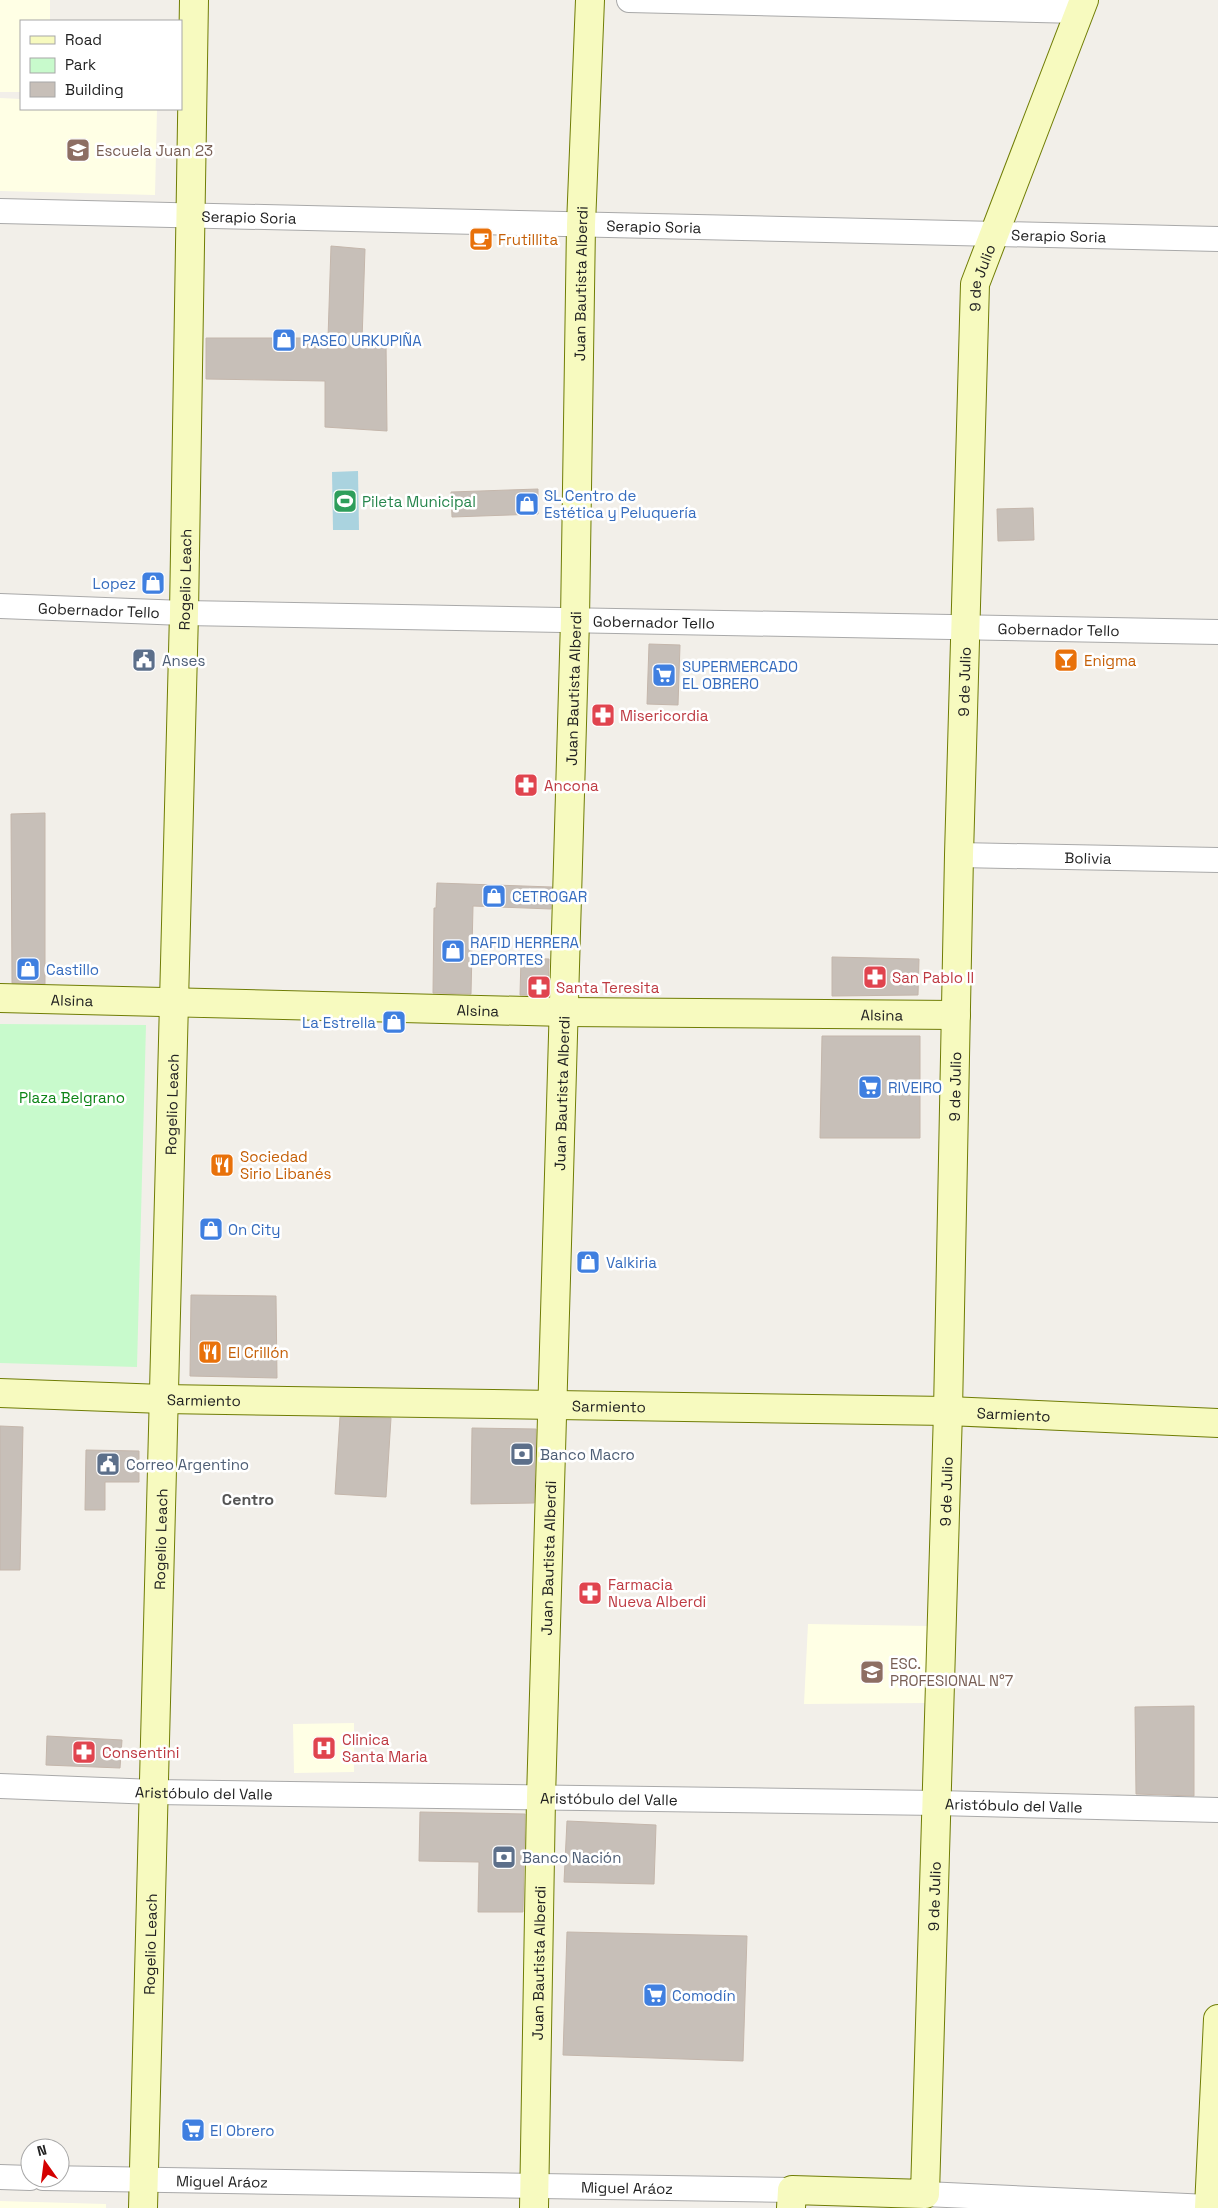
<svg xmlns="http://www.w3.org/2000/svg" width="1218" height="2208" font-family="'Space Grotesk',sans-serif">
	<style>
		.education { fill: #ffffe5 }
		.park { fill: #c8facc }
		.water { fill: #aad3df }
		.building { fill: #c7bfb8; stroke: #c4b6ab }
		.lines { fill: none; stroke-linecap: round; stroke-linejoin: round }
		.street-casing { stroke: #a9a9a9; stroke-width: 26 }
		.secondary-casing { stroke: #707d05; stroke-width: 30 }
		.street { stroke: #fff; stroke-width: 24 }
		.secondary { stroke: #f7fabf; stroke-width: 28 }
		.labels { text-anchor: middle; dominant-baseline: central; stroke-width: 5; stroke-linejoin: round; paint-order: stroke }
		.education-label { font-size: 15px; fill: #785e54; stroke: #fff; text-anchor: start }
		.street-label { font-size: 15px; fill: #222; stroke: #fff }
		.food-label { font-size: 15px; fill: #c56008; stroke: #fff; text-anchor: start }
		.shop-label { font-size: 15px; fill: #366cbe; stroke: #fff; text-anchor: start }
		.leisure-label { font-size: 15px; fill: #27864d; stroke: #fff; text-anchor: start }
		.service-label { font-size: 15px; fill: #4e5e75; stroke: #fff; text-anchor: start }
		.health-label { font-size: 15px; fill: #be3a42; stroke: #fff; text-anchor: start }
		.park-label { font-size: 15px; fill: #0c8416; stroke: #fff }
		.neighbourhood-label { font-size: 16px; font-weight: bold; fill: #555; stroke: #fff }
	</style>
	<rect width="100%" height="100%" fill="#f2efe9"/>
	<g class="education">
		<path d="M0,0H50V21H21V92H0Z"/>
		<path d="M0,98L21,99V109H157L155,195L0,191Z"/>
		<path d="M808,1624L930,1626L928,1703L804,1704Z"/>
		<path d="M354,1723V1772L294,1773L293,1724Z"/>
		<path d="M0,2201L106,2204V2208H0Z"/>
	</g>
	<path class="park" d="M0,1024L146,1025L137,1367L0,1363Z"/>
	<path class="water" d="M358,471L359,530H333L332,472Z"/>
	<g class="building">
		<path d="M331,246L365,249L362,341L386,343L387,431L325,427V381L206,379V338H328Z"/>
		<path d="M538,489V514L452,517L451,492Z"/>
		<path d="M1033,508L1034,540L998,541L997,509Z"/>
		<path d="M649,644L680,645L678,705L647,704Z"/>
		<path d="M45,813V984L12,983L11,814Z"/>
		<path d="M437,883L552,887L551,909L473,906L471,994L433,993L434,908H436Z"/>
		<path d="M832,957L919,959L918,995L832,996Z"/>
		<path d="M521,958L549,959L548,996L520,995Z"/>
		<path d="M822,1036H920V1138H820Z"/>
		<path d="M191,1295L276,1296L277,1378L190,1376Z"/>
		<path d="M340,1417L391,1418L386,1497L335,1494Z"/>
		<path d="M0,1426L23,1427L20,1570H0Z"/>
		<path d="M472,1428L536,1429L534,1503L471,1504Z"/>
		<path d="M86,1450L139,1451V1482H105V1510H85Z"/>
		<path d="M1194,1706V1796L1136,1794L1135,1707Z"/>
		<path d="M47,1736L122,1740L120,1768L46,1765Z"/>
		<path d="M420,1812L525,1814L523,1912H478L479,1862L419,1861Z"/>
		<path d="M567,1821L656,1825L654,1884L564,1882Z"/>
		<path d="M567,1932L747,1936L743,2061L563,2055Z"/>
	</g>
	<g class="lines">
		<g class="street-casing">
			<g id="street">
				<path d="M629,0L1079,11"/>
				<path id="s1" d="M0,211L1218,239"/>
				<path id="s2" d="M0,606L184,613L1218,632"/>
				<path id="s3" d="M959,855L1218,860"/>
				<path id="s4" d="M0,1786L155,1792L937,1803L1218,1810"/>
				<path d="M0,2177L30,2178"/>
				<path id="s5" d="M43,2178L792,2190"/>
				<path d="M925,2194L1209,2207"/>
			</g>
		</g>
		<g class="secondary-casing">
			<g id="secondary">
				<path id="s6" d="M0,998L565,1012L956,1015"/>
				<path id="s7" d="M0,1393L163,1399L948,1411L1218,1423"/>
				<path id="s8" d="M143,2208L184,613L194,0"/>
				<path id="s9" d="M534,2208L541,1798L575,620L581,225L590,0"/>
				<path id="s10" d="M791,2208L792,2190L925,2194L948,1411L959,855L975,284L1084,0"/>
				<path d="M1209,2208L1218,2019"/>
			</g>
		</g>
		<use href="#street" class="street"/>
		<use href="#secondary" class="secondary"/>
	</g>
	<defs>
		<g id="school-square" transform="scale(1.25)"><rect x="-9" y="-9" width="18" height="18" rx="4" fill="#8d6e63" stroke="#fff"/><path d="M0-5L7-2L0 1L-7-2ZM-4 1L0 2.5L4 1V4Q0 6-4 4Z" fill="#fff"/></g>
		<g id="cafe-square" transform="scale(1.25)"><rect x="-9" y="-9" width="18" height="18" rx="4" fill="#e8710a" stroke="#fff"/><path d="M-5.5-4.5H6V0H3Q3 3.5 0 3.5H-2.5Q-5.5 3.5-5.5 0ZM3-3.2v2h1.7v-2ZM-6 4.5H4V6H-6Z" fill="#fff"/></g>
		<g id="shop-square" transform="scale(1.25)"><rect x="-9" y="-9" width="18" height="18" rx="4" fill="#3f7fe0" stroke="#fff"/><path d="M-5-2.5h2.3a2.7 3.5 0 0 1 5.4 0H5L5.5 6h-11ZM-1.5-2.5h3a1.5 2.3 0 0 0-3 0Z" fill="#fff"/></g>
		<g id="stadium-square" transform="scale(1.25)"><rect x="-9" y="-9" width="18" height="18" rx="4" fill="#2e9e5b" stroke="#fff"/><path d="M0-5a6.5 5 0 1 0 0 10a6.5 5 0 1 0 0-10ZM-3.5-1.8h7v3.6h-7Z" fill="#fff"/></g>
		<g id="civic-square" transform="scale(1.25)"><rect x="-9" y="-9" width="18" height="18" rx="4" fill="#5c6f8a" stroke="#fff"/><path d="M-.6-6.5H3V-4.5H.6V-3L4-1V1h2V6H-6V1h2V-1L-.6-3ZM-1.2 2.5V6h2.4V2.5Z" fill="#fff"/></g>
		<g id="bar-square" transform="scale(1.25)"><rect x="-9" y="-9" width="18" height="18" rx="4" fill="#e8710a" stroke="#fff"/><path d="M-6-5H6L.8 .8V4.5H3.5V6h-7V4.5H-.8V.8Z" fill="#fff"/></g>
		<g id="supermarket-square" transform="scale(1.25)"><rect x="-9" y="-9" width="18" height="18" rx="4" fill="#3f7fe0" stroke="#fff"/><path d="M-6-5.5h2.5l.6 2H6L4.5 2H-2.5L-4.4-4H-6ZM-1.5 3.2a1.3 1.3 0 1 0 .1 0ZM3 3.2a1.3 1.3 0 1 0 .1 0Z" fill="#fff"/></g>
		<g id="pharmacy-square" transform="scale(1.25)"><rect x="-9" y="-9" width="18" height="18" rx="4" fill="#e0444e" stroke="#fff"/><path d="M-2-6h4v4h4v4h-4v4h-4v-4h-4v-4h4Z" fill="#fff"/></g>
		<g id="restaurant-square" transform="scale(1.25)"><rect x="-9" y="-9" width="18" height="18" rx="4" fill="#e8710a" stroke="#fff"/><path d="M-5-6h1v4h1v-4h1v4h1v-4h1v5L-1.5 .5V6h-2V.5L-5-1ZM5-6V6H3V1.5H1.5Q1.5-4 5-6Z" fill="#fff"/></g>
		<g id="bank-square" transform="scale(1.25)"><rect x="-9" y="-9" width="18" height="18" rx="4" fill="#5c6f8a" stroke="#fff"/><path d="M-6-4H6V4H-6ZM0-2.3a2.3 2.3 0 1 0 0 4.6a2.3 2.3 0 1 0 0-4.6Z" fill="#fff"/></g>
		<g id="hospital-square" transform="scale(1.25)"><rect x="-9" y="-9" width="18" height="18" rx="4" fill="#e0444e" stroke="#fff"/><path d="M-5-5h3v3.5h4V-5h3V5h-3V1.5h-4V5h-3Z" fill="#fff"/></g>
	</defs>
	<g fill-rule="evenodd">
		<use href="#school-square" x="78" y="150"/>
		<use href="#cafe-square" x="481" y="239"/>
		<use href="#shop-square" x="284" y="340"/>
		<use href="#stadium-square" x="345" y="501"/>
		<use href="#shop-square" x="527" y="504"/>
		<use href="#shop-square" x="153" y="583"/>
		<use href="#civic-square" x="144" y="660"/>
		<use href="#bar-square" x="1066" y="660"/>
		<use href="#supermarket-square" x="664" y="675"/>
		<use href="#pharmacy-square" x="603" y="715"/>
		<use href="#pharmacy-square" x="526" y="785"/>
		<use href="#shop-square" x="494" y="896"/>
		<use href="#shop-square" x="453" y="951"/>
		<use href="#shop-square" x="28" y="969"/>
		<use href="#pharmacy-square" x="875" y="977"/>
		<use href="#pharmacy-square" x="539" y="987"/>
		<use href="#shop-square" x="394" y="1022"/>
		<use href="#supermarket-square" x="870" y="1087"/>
		<use href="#restaurant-square" x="222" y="1165"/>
		<use href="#shop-square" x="211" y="1229"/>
		<use href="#shop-square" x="588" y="1262"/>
		<use href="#restaurant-square" x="210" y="1352"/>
		<use href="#bank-square" x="522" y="1454"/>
		<use href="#civic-square" x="108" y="1464"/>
		<use href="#pharmacy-square" x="590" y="1593"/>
		<use href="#school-square" x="872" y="1672"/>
		<use href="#hospital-square" x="324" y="1748"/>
		<use href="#pharmacy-square" x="84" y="1752"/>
		<use href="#bank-square" x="504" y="1857"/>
		<use href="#supermarket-square" x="655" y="1995"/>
		<use href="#supermarket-square" x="193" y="2130"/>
	</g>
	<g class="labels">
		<g class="education-label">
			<text x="96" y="150">Escuela Juan 23</text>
			<text x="890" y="1663">ESC.<tspan x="890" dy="17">PROFESIONAL N°7</tspan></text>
		</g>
		<g class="street-label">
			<text stroke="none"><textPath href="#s1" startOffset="249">Serapio Soria</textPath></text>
			<text stroke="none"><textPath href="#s1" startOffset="654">Serapio Soria</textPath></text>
			<text stroke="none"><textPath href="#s1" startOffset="1059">Serapio Soria</textPath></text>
			<text stroke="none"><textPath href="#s10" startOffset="2069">9 de Julio</textPath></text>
			<text stroke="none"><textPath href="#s9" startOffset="1925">Juan Bautista Alberdi</textPath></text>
			<text stroke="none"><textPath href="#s8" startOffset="1629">Rogelio Leach</textPath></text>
			<text stroke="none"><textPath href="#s2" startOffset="99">Gobernador Tello</textPath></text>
			<text stroke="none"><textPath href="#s2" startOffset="654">Gobernador Tello</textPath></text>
			<text stroke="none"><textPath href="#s2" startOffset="1059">Gobernador Tello</textPath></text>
			<text stroke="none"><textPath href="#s10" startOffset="1664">9 de Julio</textPath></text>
			<text stroke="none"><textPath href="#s9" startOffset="1520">Juan Bautista Alberdi</textPath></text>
			<text stroke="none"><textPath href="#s3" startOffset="129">Bolivia</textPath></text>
			<text stroke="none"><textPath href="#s6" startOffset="72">Alsina</textPath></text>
			<text stroke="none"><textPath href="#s6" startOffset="478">Alsina</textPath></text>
			<text stroke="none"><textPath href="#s6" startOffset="882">Alsina</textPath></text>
			<text stroke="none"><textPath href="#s10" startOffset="1259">9 de Julio</textPath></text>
			<text stroke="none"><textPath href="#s9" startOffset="1115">Juan Bautista Alberdi</textPath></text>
			<text stroke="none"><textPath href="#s8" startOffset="1104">Rogelio Leach</textPath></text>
			<text stroke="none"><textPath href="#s7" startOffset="204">Sarmiento</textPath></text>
			<text stroke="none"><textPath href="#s7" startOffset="609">Sarmiento</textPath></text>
			<text stroke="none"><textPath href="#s7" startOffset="1014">Sarmiento</textPath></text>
			<text stroke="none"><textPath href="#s10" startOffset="854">9 de Julio</textPath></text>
			<text stroke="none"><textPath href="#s8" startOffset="669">Rogelio Leach</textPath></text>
			<text stroke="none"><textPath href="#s9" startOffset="650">Juan Bautista Alberdi</textPath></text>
			<text stroke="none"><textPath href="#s4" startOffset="204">Aristóbulo del Valle</textPath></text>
			<text stroke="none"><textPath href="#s4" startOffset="609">Aristóbulo del Valle</textPath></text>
			<text stroke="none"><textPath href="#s4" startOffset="1014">Aristóbulo del Valle</textPath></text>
			<text stroke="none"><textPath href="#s10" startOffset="449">9 de Julio</textPath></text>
			<text stroke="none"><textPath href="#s8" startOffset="264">Rogelio Leach</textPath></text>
			<text stroke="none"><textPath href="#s9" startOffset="245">Juan Bautista Alberdi</textPath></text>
			<text stroke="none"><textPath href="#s5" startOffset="179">Miguel Aráoz</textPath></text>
			<text stroke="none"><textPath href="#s5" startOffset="584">Miguel Aráoz</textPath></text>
		</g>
		<g class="food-label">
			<text x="498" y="239">Frutillita</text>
			<text x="1084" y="660">Enigma</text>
			<text x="240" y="1156">Sociedad<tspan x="240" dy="17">Sirio Libanés</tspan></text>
			<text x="228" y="1352">El Crillón</text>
		</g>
		<g class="shop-label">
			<text x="302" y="340">PASEO URKUPIÑA</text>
			<text x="544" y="495">SL Centro de<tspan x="544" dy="17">Estética y Peluquería</tspan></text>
			<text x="136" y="583" text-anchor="end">Lopez</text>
			<text x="682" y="666">SUPERMERCADO<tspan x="682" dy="17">EL OBRERO</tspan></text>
			<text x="512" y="896">CETROGAR</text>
			<text x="470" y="942">RAFID HERRERA<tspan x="470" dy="17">DEPORTES</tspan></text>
			<text x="46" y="969">Castillo</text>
			<text x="376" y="1022" text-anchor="end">La Estrella</text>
			<text x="888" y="1087">RIVEIRO</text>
			<text x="228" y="1229">On City</text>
			<text x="606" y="1262">Valkiria</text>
			<text x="672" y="1995">Comodín</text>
			<text x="210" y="2130">El Obrero</text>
		</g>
		<g class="leisure-label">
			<text x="362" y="501">Pileta Municipal</text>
		</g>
		<g class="service-label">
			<text x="162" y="660">Anses</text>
			<text x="540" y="1454">Banco Macro</text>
			<text x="126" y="1464">Correo Argentino</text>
			<text x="522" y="1857">Banco Nación</text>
		</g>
		<g class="health-label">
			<text x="620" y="715">Misericordia</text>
			<text x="544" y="785">Ancona</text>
			<text x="892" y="977">San Pablo II</text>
			<text x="556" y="987">Santa Teresita</text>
			<text x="608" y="1584">Farmacia<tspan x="608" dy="17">Nueva Alberdi</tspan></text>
			<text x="342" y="1739">Clinica<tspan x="342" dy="17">Santa Maria</tspan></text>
			<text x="102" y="1752">Consentini</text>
		</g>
		<g class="park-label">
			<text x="72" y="1097">Plaza Belgrano</text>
		</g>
		<g class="neighbourhood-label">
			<text x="248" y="1499">Centro</text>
		</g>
	</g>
	<rect x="20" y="20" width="162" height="90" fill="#ffffff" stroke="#a7a7a7"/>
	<rect x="30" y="36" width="25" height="8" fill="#f7fabf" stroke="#a7a7a7"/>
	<text x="65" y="45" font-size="15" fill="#222222">Road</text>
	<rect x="30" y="58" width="25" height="15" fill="#c8facc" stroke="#a7a7a7"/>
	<text x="65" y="70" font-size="15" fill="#222222">Park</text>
	<rect x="30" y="82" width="25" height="15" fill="#c7bfb8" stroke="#a7a7a7"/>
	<text x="65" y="95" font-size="15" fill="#222222">Building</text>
	<g transform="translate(45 2163) rotate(346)"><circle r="24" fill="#ffffff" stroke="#a7a7a7"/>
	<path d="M0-4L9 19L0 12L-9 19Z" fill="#d40000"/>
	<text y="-8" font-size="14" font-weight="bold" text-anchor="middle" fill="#222222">N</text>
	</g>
</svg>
